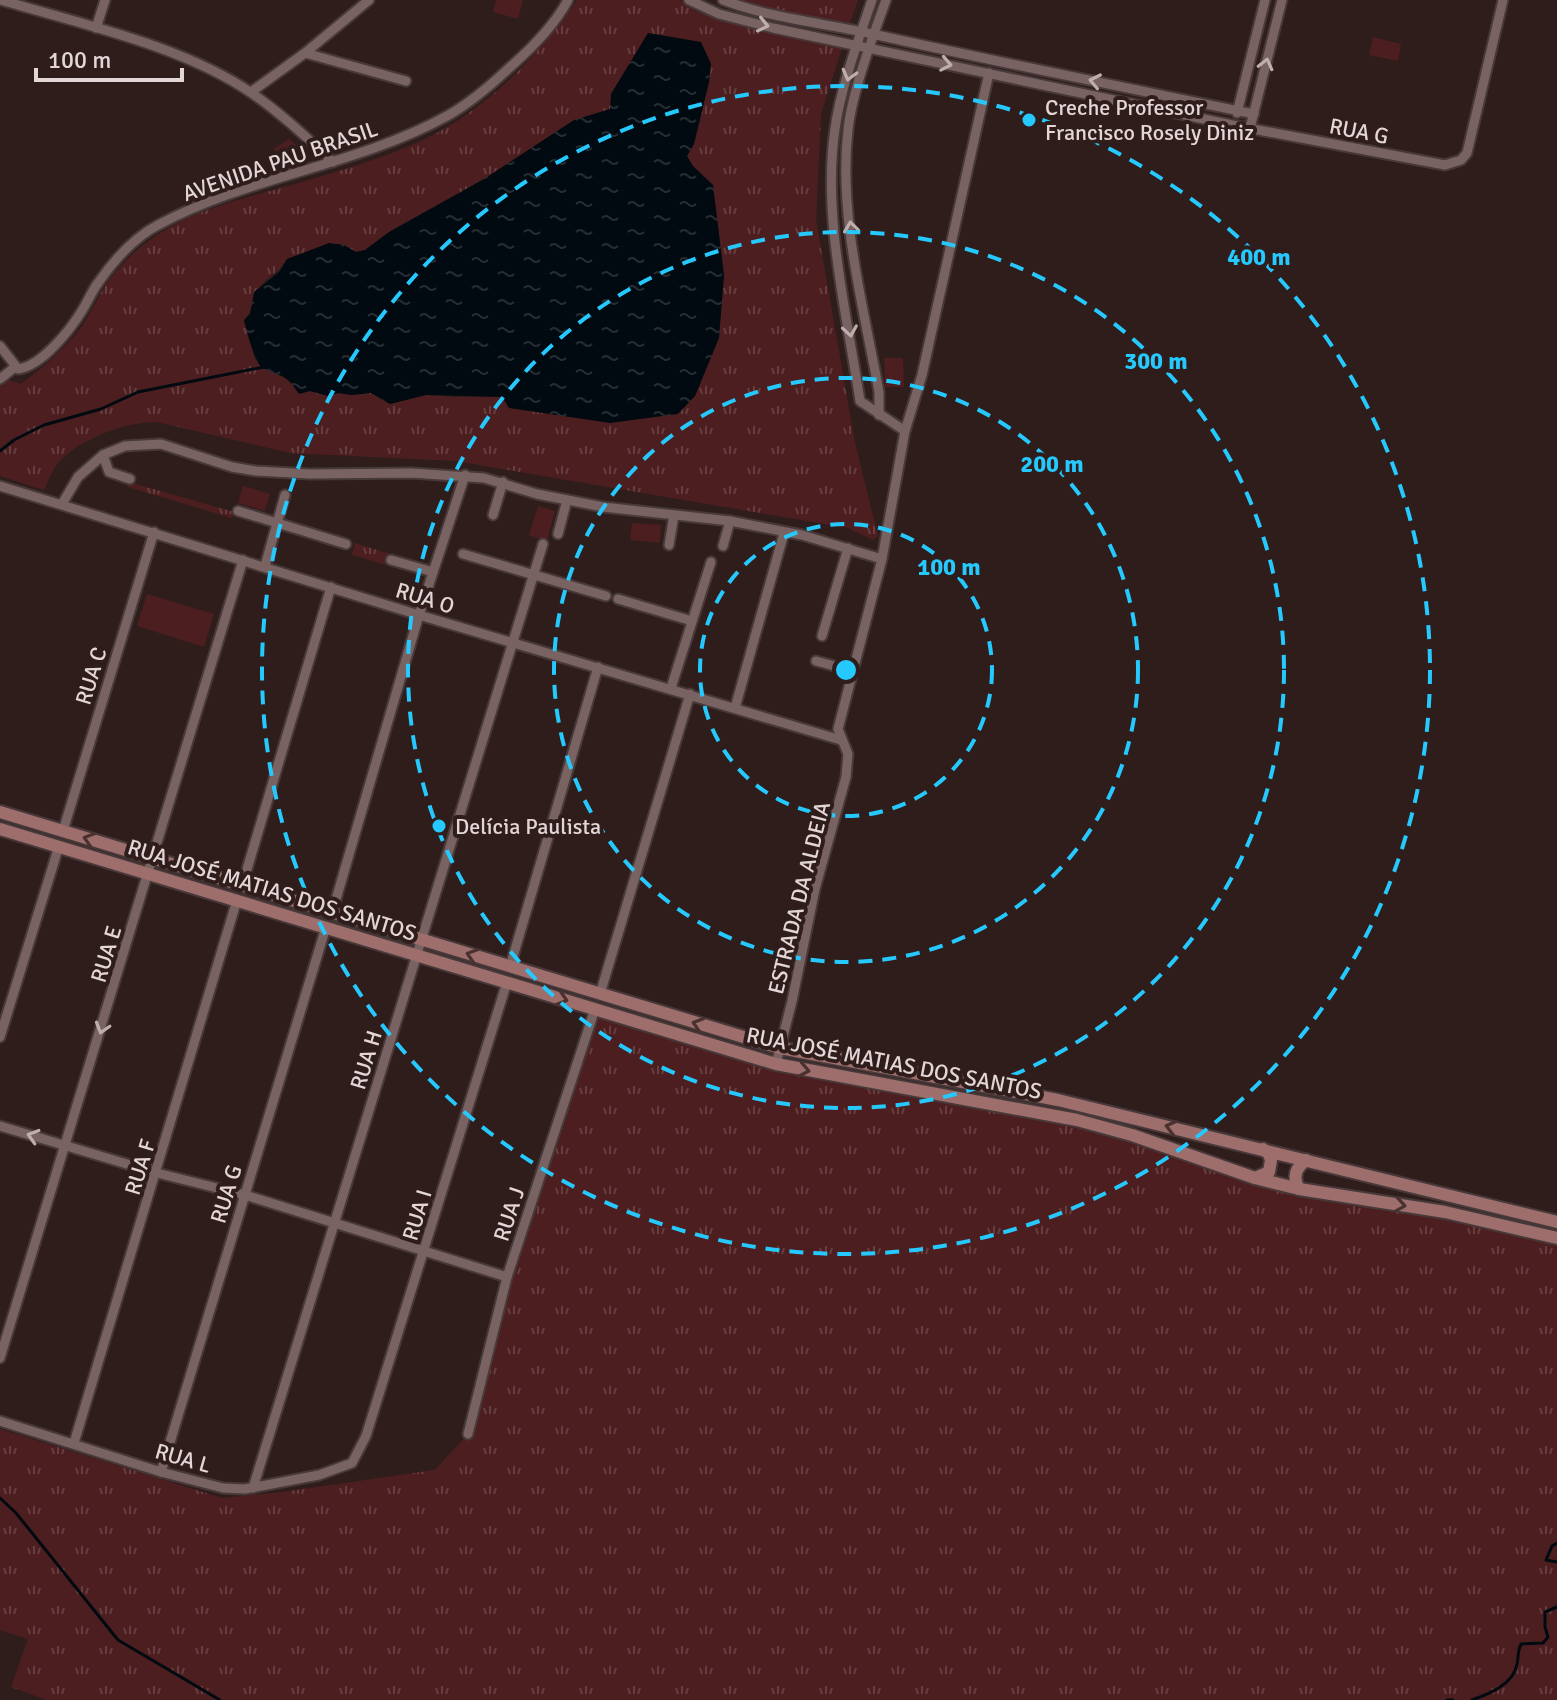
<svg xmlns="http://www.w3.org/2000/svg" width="1557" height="1700" font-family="Signika,sans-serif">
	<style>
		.grass { fill: url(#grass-tufts); fill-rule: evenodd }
		.garden { fill: url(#garden-furrows) }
		.pitch { fill: #4d1e1f }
		.water { fill: url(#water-ripples) }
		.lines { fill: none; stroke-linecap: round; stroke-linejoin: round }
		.stream { stroke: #010a10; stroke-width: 3 }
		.minor-casing { stroke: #473939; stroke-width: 13 }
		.secondary-casing { stroke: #473939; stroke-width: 16 }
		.minor { stroke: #796362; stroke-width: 9 }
		.secondary { stroke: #9d6e6c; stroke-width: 12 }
		.oneway { stroke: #beaead }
		.oneway2 { stroke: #4a3130 }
		.ring { fill: none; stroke: #26c9fe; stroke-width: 4; stroke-dasharray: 14 10 }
		.poi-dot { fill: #26c9fe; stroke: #2f1d1c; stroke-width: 3 }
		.labels { text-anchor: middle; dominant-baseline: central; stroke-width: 8; stroke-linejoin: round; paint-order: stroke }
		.poi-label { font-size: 22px; fill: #e3d6d6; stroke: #2f1d1c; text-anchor: start }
		.street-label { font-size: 22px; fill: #e3d6d6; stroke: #2f1d1c }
		.centre { fill: #26c9fe; stroke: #2f1d1c; stroke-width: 4 }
		.ring-label { font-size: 24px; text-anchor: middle; font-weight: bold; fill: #26c9fe; stroke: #2f1d1c; stroke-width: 8; stroke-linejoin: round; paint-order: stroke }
	</style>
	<defs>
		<pattern id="grass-tufts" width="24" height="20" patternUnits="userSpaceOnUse" patternTransform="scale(2)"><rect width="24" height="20" fill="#4d1e1f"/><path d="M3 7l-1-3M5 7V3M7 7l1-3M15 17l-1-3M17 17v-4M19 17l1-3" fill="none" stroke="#663e3f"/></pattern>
		<pattern id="garden-furrows" width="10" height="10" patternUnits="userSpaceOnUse" patternTransform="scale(2)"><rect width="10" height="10" fill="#4d1e1f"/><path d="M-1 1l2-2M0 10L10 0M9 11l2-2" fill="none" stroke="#663e3f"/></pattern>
		<pattern id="water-ripples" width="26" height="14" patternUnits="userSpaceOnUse" patternTransform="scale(2)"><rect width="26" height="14" fill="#010a10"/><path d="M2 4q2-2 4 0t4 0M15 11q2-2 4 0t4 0" fill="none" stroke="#262d32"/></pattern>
	</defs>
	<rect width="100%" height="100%" fill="#2f1d1c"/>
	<g class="grass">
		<path d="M577,0H680L695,11L750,28L842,48L821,114L816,220L855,443L878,536L873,540L848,528L456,461L290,453L157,422C126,421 73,441 55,467C51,474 47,482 44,490L0,476V386L8,380L21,384C44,367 65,349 82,326C90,314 96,301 103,289C117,267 137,248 159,234C198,208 250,197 295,184C337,172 381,159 421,141C486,111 537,57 577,0ZM648,33L701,42L711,64L709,82L694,144L687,156L693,166L713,186L724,275L719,338L695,396L456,397L426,395L390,404L371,393L352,395L338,393L328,396L310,391L289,378L261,367L255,359L244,320C254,310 253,293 263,283C272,273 279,272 287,259L344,245L356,252L365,250L389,232L484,179L574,120L611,109V94Z"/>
		<path d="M732,0H858L850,23L778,13Z"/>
		<path d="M129,482L234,512L232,518L128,487Z"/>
		<path d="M355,543L393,555L390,566L352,555Z"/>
		<path d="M595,1009L776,1064L1077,1120L1255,1178L1557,1238V1700H47L11,1687L28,1639L0,1630V1429L222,1498L282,1492L435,1470L468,1434L507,1277Z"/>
	</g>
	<path class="garden" d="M289,139L308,157L280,165L274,149Z"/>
	<g class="pitch">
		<path d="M496,0H523L518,19L493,12Z"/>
		<path d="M1373,37L1401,44L1398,61L1369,55Z"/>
		<path d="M884,358H903L904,387H885Z"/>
		<path d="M243,486L270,494L265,511L238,503Z"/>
		<path d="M538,506L555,511L547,541L529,535Z"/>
		<path d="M632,523L661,525L660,543L630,540Z"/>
		<path d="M147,594L214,614L204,647L137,626Z"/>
	</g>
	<path class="water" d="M648,33L701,42L711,64L709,82L694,144L687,156L693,166L713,185L724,275L719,338L695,396L678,414L610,423L509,408L502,397L426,395L390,404L371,393L352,395L338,393L328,396L310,391L299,394C284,371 282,379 263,368C255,364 246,329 244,320L250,314L254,292L279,272L287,259L329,243L344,245L356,252L365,250L389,232L484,179L574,120L610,109L611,94Z"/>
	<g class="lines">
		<g class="stream">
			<path d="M0,451L14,440L44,425L101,409L138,392L264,367"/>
			<path d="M0,1498L16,1513L118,1640L220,1700"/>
			<path d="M1557,1543L1552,1546L1546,1560L1557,1562"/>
			<path d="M1447,1700H1453"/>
			<path d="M1472,1700C1489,1694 1514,1684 1517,1664C1519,1656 1517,1652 1521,1644L1543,1643L1548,1637L1545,1627V1612L1557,1607"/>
		</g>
		<g class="minor-casing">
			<g id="minor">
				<path d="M1,0C81,24 184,46 253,94C282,114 308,139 333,162"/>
				<path d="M689,0L719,14L773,28L1237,126L1445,165L1461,160L1467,153L1503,0"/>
				<path d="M723,0C773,19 825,23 877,35C1002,63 1128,88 1254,114"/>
				<path d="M872,0C859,38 840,90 835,129C822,215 847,315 860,401L905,431"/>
				<path d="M96,28L105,0"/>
				<path d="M305,53L406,81"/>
				<path d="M251,92L305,53L369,0"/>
				<path d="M1237,113L1265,0"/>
				<path d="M1250,128L1282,0"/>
				<path d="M0,346L18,369C42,366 71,329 83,309C88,301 92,291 98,283C114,260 133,238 158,225C249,176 356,166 447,116C470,103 490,86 509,68C532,48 554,26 568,0"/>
				<path d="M0,379L15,367"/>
				<path d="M879,415V392C864,309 838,214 848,130C852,92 873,36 886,0"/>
				<path d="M103,455L109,472L130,479"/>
				<path d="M0,486L419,615L841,740"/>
				<path d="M62,504L78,477L103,455L125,446L161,444L232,467L256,471L310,474L412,473L484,478L537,494L603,507L730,521L802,535L882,559L838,729L848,754L846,777L815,889L792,1001L776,1064"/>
				<path d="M238,511L346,544"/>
				<path d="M493,515L503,482"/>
				<path d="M558,534L567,500"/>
				<path d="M669,545L674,515"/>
				<path d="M723,546L730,521"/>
				<path d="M463,554L606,596"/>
				<path d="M882,559L905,431L922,375L989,73"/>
				<path d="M391,560L433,572"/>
				<path d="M265,566L285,495"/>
				<path d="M618,599L692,621"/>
				<path d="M822,636L848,548"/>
				<path d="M816,661L853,671"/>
				<path d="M671,688L711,562"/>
				<path d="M735,708L784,533"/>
				<path d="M63,831L154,532"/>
				<path d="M242,886L331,587"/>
				<path d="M332,913L419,615L465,475"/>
				<path d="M510,967L598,667"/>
				<path d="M600,994L690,694"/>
				<path d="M0,1037L59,846"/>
				<path d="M0,1126L157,1173L245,1195L507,1277"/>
				<path d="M0,1358L243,560"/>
				<path d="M0,1421L161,1472L223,1488L245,1489L319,1475L352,1463L366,1436L507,982"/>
				<path d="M468,1434L507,1277L595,1009"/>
				<path d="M74,1443L237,900"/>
				<path d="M161,1472L326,927"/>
				<path d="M253,1488L543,544"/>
			</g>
		</g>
		<g class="secondary-casing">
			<g id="secondary">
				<path d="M0,812L780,1048L1058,1100L1557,1222"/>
				<path d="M0,829L776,1064L1077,1120L1132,1135L1255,1178L1299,1189L1445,1212L1557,1238"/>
				<path d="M1255,1178L1269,1172L1271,1160L1269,1154L1263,1149"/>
				<path d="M1299,1189C1292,1176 1296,1168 1306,1160"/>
			</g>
		</g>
		<use href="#minor" class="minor"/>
		<use href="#secondary" class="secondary"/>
	</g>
	<defs><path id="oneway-chevron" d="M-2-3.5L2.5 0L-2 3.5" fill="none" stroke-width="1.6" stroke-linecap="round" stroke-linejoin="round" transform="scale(2)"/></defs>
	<g class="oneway">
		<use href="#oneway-chevron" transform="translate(763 25) rotate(13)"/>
		<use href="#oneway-chevron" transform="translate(946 64) rotate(11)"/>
		<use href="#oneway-chevron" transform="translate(1266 64) rotate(-76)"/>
		<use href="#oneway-chevron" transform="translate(849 75) rotate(105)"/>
		<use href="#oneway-chevron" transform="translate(1095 81) rotate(-168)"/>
		<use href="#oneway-chevron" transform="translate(851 227) rotate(-97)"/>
		<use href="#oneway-chevron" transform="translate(850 331) rotate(81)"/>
		<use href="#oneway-chevron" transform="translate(102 1028) rotate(107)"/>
		<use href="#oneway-chevron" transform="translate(33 1136) rotate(-163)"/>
	</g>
	<g class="oneway2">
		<use href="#oneway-chevron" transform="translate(89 839) rotate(-163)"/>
		<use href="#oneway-chevron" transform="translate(472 955) rotate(-163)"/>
		<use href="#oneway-chevron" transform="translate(562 999) rotate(17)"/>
		<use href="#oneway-chevron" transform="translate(698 1024) rotate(-163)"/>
		<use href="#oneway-chevron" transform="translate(804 1070) rotate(11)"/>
		<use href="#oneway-chevron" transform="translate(1171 1127) rotate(-166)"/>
		<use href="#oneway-chevron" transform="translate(1400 1205) rotate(9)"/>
	</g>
	<g class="ring">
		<circle cx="846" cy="670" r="146"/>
		<circle cx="846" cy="670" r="292"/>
		<circle cx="846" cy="670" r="438"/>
		<circle cx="846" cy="670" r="584"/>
	</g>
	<g class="poi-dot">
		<circle cx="1029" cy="120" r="8"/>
		<circle cx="439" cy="826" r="8"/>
	</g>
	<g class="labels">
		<g class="poi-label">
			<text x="1045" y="107">Creche Professor<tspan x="1045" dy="25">Francisco Rosely Diniz</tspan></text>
			<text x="455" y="826">Delícia Paulista</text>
		</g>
		<g class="street-label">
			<text transform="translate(1359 131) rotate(11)">RUA G</text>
			<text transform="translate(280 161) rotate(-19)">AVENIDA PAU BRASIL</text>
			<text transform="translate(425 598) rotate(17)">RUA O</text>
			<text transform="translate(91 676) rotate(-73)">RUA C</text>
			<text transform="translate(272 890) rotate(17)">RUA JOSÉ MATIAS DOS SANTOS</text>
			<text transform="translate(799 898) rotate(-76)">ESTRADA DA ALDEIA</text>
			<text transform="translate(106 954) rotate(-73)">RUA E</text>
			<text transform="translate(366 1060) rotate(-73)">RUA H</text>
			<text transform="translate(894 1063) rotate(11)">RUA JOSÉ MATIAS DOS SANTOS</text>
			<text transform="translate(140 1167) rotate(-73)">RUA F</text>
			<text transform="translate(226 1194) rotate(-73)">RUA G</text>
			<text transform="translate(509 1214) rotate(-72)">RUA J</text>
			<text transform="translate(417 1215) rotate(-73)">RUA I</text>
			<text transform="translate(183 1458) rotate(16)">RUA L</text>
		</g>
	</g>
	<circle cx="846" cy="670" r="12" class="centre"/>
	<g class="ring-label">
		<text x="1259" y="265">400 m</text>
		<text x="1156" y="369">300 m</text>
		<text x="1052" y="472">200 m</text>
		<text x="949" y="575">100 m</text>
	</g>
	<path d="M36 68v12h146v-12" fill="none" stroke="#e3d6d6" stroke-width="4"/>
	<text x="48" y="68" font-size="24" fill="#e3d6d6" stroke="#2f1d1c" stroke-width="6" paint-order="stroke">100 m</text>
</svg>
